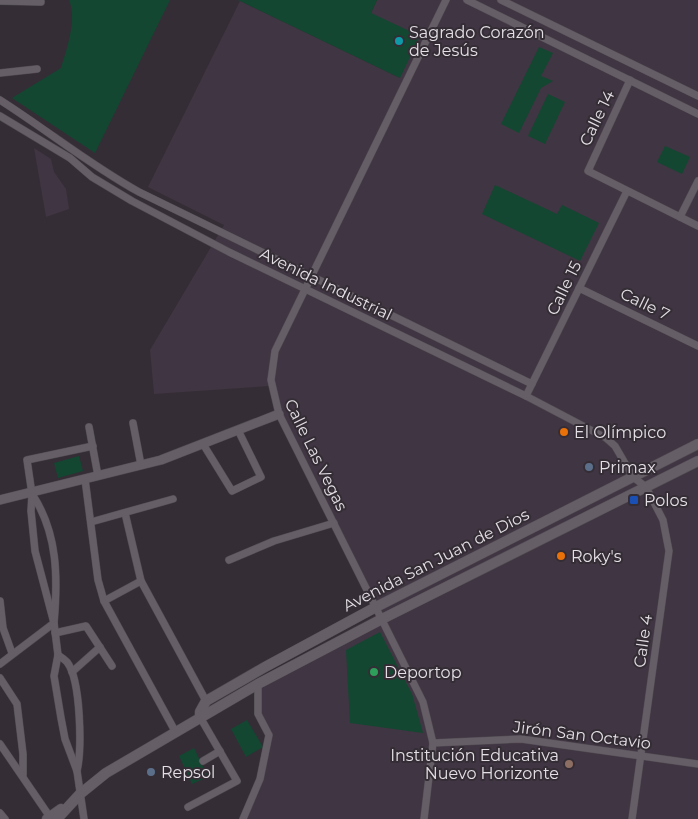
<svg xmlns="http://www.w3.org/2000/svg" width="698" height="819" font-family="Montserrat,sans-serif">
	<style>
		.built { fill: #403542 }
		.green { fill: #134731 }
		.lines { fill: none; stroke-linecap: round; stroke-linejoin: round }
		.minor-casing { stroke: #4f4a51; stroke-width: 8 }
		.tertiary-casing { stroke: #4f4a51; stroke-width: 10 }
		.secondary-casing { stroke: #4f4a51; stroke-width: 11 }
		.minor { stroke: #665e67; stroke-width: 7 }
		.tertiary { stroke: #665e67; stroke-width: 9 }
		.secondary { stroke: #665e67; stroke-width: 10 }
		.culture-dot { fill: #0f9aa8; stroke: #342d35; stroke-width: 2 }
		.food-dot { fill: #e8710a; stroke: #342d35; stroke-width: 2 }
		.service-dot { fill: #5c6f8a; stroke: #342d35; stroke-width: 2 }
		.transit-dot { fill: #1a4fb4; stroke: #342d35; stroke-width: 2 }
		.leisure-dot { fill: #2e9e5b; stroke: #342d35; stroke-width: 2 }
		.education-dot { fill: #8d6e63; stroke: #342d35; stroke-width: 2 }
		.labels { text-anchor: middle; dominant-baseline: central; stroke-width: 4; stroke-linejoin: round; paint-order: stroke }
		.poi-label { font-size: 16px; fill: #e4dfe5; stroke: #342d35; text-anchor: start }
		.street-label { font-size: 16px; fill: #e4dfe5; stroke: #342d35 }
	</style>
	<rect width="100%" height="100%" fill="#342d35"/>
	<g class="built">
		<path d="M377,0H698V819H240L259,786L272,735L260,713L259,678L378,614L280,417L270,386L154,394L150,350L224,225L148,187L240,1L400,78L371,13Z"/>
		<path d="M34,148L51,159L54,172L66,189L69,209L46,217Z"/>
	</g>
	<g class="green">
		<path d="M69,0H170L95,153L12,98L61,68C67,48 77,20 69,0Z"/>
		<path d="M238,0H377L371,13L420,36L400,78Z"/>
		<path d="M539,47L553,53L541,76L553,81L541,88L519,133L501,124Z"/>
		<path d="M548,94L565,102L545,144L528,136Z"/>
		<path d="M665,146L690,157L682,174L657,162Z"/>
		<path d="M495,185L557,214L562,205L599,223L580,261L482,214Z"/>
		<path d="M79,456L83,471L58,478L54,463Z"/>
		<path d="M380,632L412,694L423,733L350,723L346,650Z"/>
		<path d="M247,720L263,747L246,757L231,729Z"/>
		<path d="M194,748L208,777L192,784L179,756Z"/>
	</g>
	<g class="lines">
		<g class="minor-casing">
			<g id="minor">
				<path d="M467,0L698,114"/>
				<path d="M501,0L698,96"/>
				<path d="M0,1L41,2"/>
				<path d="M0,73L37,69"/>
				<path d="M630,80L588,171L698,226"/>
				<path d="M0,100C47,130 90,165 139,192L532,384"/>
				<path d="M0,116L70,158L92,177L132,201L229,252L526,396L606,438L615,446L633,477L646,487L663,520L669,551L632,819"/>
				<path d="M680,217L698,181"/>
				<path d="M579,288L698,346"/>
				<path d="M526,396L627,191"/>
				<path d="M133,423L141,465"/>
				<path d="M89,427L98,476"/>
				<path d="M203,444L232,491L261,477L238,430"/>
				<path d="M85,479L98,580L104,601L175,731"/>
				<path d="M125,513L141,581L206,701"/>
				<path d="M91,522L173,499"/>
				<path d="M229,560L274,541L334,523"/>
				<path d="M0,601L3,628L12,653"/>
				<path d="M104,601L141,581"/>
				<path d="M55,633L86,626L112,666"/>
				<path d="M58,655C61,657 65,660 67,662C81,680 82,749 77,771"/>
				<path d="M0,664L54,623C58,578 58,533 32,494"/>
				<path d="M72,672L100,647"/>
				<path d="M0,678L17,704L23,754V775"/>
				<path d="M433,743L521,739L698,764"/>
				<path d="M0,744L50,817"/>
				<path d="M203,761L220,751"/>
				<path d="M188,807L237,781L200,717"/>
				<path d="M0,813L5,819"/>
				<path d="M84,819L77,771L65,739L61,718L54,676L58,655L54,623L35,551L31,511L32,494L27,460L93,446"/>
				<path d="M243,819L260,779L269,735L258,714V684"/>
				<path d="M424,819L433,743L423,702L279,414L271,380L275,351L446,0"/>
			</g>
		</g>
		<g class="tertiary-casing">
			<path id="tertiary" d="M0,500L161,460L279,414"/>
		</g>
		<g class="secondary-casing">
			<g id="secondary">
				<path d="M200,717V712L206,701L265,667L376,607L698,444"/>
				<path d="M47,819L61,809"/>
				<path d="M57,819L80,794L106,773L258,684L382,619L698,461"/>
			</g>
		</g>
		<use href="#minor" class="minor"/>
		<use href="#tertiary" class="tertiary"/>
		<use href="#secondary" class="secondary"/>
	</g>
	<circle class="culture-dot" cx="399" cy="41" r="5"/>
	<g class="food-dot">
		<circle cx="564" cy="432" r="5"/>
		<circle cx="561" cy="556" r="5"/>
	</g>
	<g class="service-dot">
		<circle cx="589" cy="467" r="5"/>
		<circle cx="151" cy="772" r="5"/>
	</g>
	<rect class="transit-dot" x="629" y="495" width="10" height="10" rx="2.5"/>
	<circle class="leisure-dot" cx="374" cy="672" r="5"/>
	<circle class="education-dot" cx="569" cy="764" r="5"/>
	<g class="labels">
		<g class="poi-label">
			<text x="409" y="32">Sagrado Corazón<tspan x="409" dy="18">de Jesús</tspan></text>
			<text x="574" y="432">El Olímpico</text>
			<text x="599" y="467">Primax</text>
			<text x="644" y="500">Polos</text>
			<text x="571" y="556">Roky's</text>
			<text x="384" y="672">Deportop</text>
			<text x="559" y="755" text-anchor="end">Institución Educativa<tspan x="559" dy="18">Nuevo Horizonte</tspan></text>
			<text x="161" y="772">Repsol</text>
		</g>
		<g class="street-label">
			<text transform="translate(597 118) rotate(-64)">Calle 14</text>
			<text transform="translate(326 284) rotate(26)">Avenida Industrial</text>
			<text transform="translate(564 288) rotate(-64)">Calle 15</text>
			<text transform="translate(645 304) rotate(26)">Calle 7</text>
			<text transform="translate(316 455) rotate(64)">Calle Las Vegas</text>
			<text transform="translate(436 560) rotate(-27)">Avenida San Juan de Dios</text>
			<text transform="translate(643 641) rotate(-82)">Calle 4</text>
			<text transform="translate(582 735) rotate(7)">Jirón San Octavio</text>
		</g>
	</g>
</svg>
